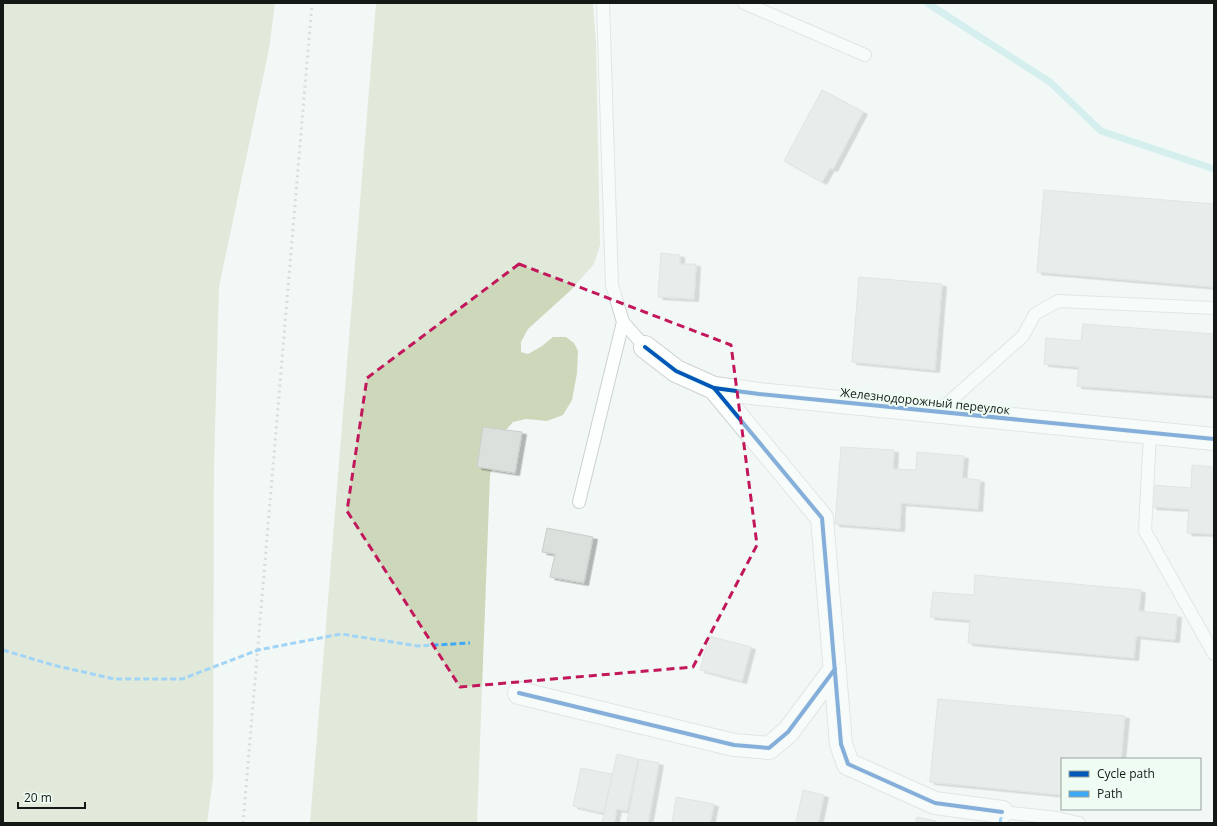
<svg xmlns="http://www.w3.org/2000/svg" width="1217" height="826" font-family="'Open Sans',sans-serif">
	<style>
		.forest { fill: #cdd8bb }
		.lines { fill: none; stroke-linecap: round; stroke-linejoin: round }
		.stream { stroke: #b2e5e6; stroke-width: 7 }
		.building { fill: #dce0dd; stroke: #cacecb; filter: url(#shadow) }
		.lane-casing { stroke: #cdd2cf; stroke-width: 14 }
		.street-casing { stroke: #cdd2cf; stroke-width: 24 }
		.lane { stroke: #fdfefe; stroke-width: 12 }
		.street { stroke: #fdfefe; stroke-width: 22 }
		.rail { stroke: #b9bbba; stroke-width: 3; stroke-dasharray: 2 4; stroke-linecap: butt }
		.quiet { stroke: #3fa9f5; stroke-width: 3; stroke-dasharray: 6 3; stroke-linecap: butt }
		.cycleway-casing { stroke: #eefcf4; stroke-width: 6 }
		.cycleway { stroke: #0057b8; stroke-width: 4 }
		.marked { fill: none; stroke: #c2185b; stroke-width: 3; stroke-dasharray: 8 5; stroke-linejoin: round }
		.labels { text-anchor: middle; dominant-baseline: central; stroke-width: 4; stroke-linejoin: round; paint-order: stroke }
		.street-label { font-size: 12px; fill: #141916; stroke: #eefcf4 }
	</style>
	<defs>
		<filter id="shadow"><feDropShadow dx="4.5" dy="2.5" stdDeviation="0" flood-color="#0004"/></filter>
	</defs>
	<rect width="100%" height="100%" fill="#f2f8f5"/>
	<g class="forest">
		<path d="M3,3H275L269,49L219,287L214,466L213,779L207,823H3Z"/>
		<path d="M376,3H593L596,44L600,245L594,264L571,290L528,329L521,342V352L528,354L542,346L553,337H566L574,343L578,351L577,373L572,400L563,415L547,421L526,419L513,422L505,431L498,443L490,475L477,823H310Z"/>
	</g>
	<g class="lines">
		<path class="stream" d="M927,3L1050,82L1101,131L1214,169"/>
	</g>
	<g class="building">
		<path d="M822,90L863,112L833,169L830,168L822,182L784,161Z"/>
		<path d="M1044,190L1214,204V287L1037,272Z"/>
		<path d="M661,253L680,255V264H696L694,299L658,297Z"/>
		<path d="M859,277L942,284L935,370L852,362Z"/>
		<path d="M1083,324L1214,334V396L1077,386L1079,367L1044,364L1046,338L1081,341Z"/>
		<path d="M483,427L522,432L515,473L477,467Z"/>
		<path d="M841,447L894,450L893,469L916,470L917,452L964,456L962,478L980,480L978,509L901,503L900,529L835,524Z"/>
		<path d="M1192,465L1214,467V534L1187,533L1189,509L1152,507L1153,485L1191,488Z"/>
		<path d="M547,528L593,537L584,583L550,577L555,554L542,552Z"/>
		<path d="M975,575L1141,590L1139,611L1177,615L1175,640L1136,636L1134,658L968,643L970,620L930,617L933,592L974,595Z"/>
		<path d="M709,636L751,647L742,681L700,670Z"/>
		<path d="M938,699L1125,716L1121,759H1062V795L930,782Z"/>
		<path d="M617,754L638,759L627,811L617,809L614,823H602Z"/>
		<path d="M639,759L659,763L648,823H627Z"/>
		<path d="M581,768L612,774L604,813L573,806Z"/>
		<path d="M803,790L824,795L818,823H796Z"/>
		<path d="M676,797L714,804L710,823H672Z"/>
		<path d="M917,817L936,821L935,823H916Z"/>
	</g>
	<g class="lines">
		<g class="lane-casing">
			<g id="lane">
				<path d="M603,3L612,285L623,322L645,347"/>
				<path d="M744,3L865,55"/>
				<path d="M938,412L1023,336L1035,314L1058,301L1214,308"/>
				<path d="M1150,433L1145,531L1214,654"/>
				<path d="M579,502L623,322"/>
				<path d="M1002,812L1057,818L1079,823"/>
			</g>
		</g>
		<g class="street-casing">
			<g id="street">
				<path d="M645,347L676,371L714,388L759,394L1214,439"/>
				<path d="M714,388L822,518L841,744L848,764L935,803L1002,812"/>
				<path d="M519,693L734,745L769,748L788,732L835,669"/>
			</g>
		</g>
		<use href="#lane" class="lane"/>
		<use href="#street" class="street"/>
		<path class="rail" d="M243,823L312,3"/>
		<g class="quiet">
			<path d="M3,650L53,665L114,679H182L258,650L341,634L418,646L470,643"/>
			<path d="M1000,823L1002,812"/>
		</g>
		<g class="cycleway-casing">
			<g id="cycleway">
				<path d="M645,347L676,371L714,388L759,394L1214,439"/>
				<path d="M714,388L822,518L841,744L848,764L935,803L1002,812"/>
				<path d="M519,693L734,745L769,748L788,732L835,669"/>
			</g>
		</g>
		<use href="#cycleway" class="cycleway"/>
	</g>
	<path d="M0 0H1217V826H0ZM519,264L731,345L757,545L693,667L460,687L347,511L367,378Z" fill="#f2f8f5" fill-opacity=".55" fill-rule="evenodd"/>
	<path class="marked" d="M519,264L731,345L757,545L693,667L460,687L347,511L367,378Z"/>
	<g class="labels">
		<g class="street-label">
			<text transform="translate(925 401) rotate(6)">Железнодорожный переулок</text>
		</g>
	</g>
	<rect width="1217" height="826" fill="none" stroke="#141916" stroke-width="8"/>
	<rect x="1061" y="758" width="140" height="52" fill="#eefcf4" stroke="#97a19b"/>
	<rect x="1069" y="771" width="20" height="6" fill="#0057b8" stroke="#97a19b"/>
	<text x="1097" y="778" font-size="12" fill="#141916">Cycle path</text>
	<rect x="1069" y="791" width="20" height="6" fill="#3fa9f5" stroke="#97a19b"/>
	<text x="1097" y="798" font-size="12" fill="#141916">Path</text>
	<path d="M18 802v6h67v-6" fill="none" stroke="#141916" stroke-width="2"/>
	<text x="24" y="802" font-size="12" fill="#141916" stroke="#eefcf4" stroke-width="3" paint-order="stroke">20 m</text>
</svg>
